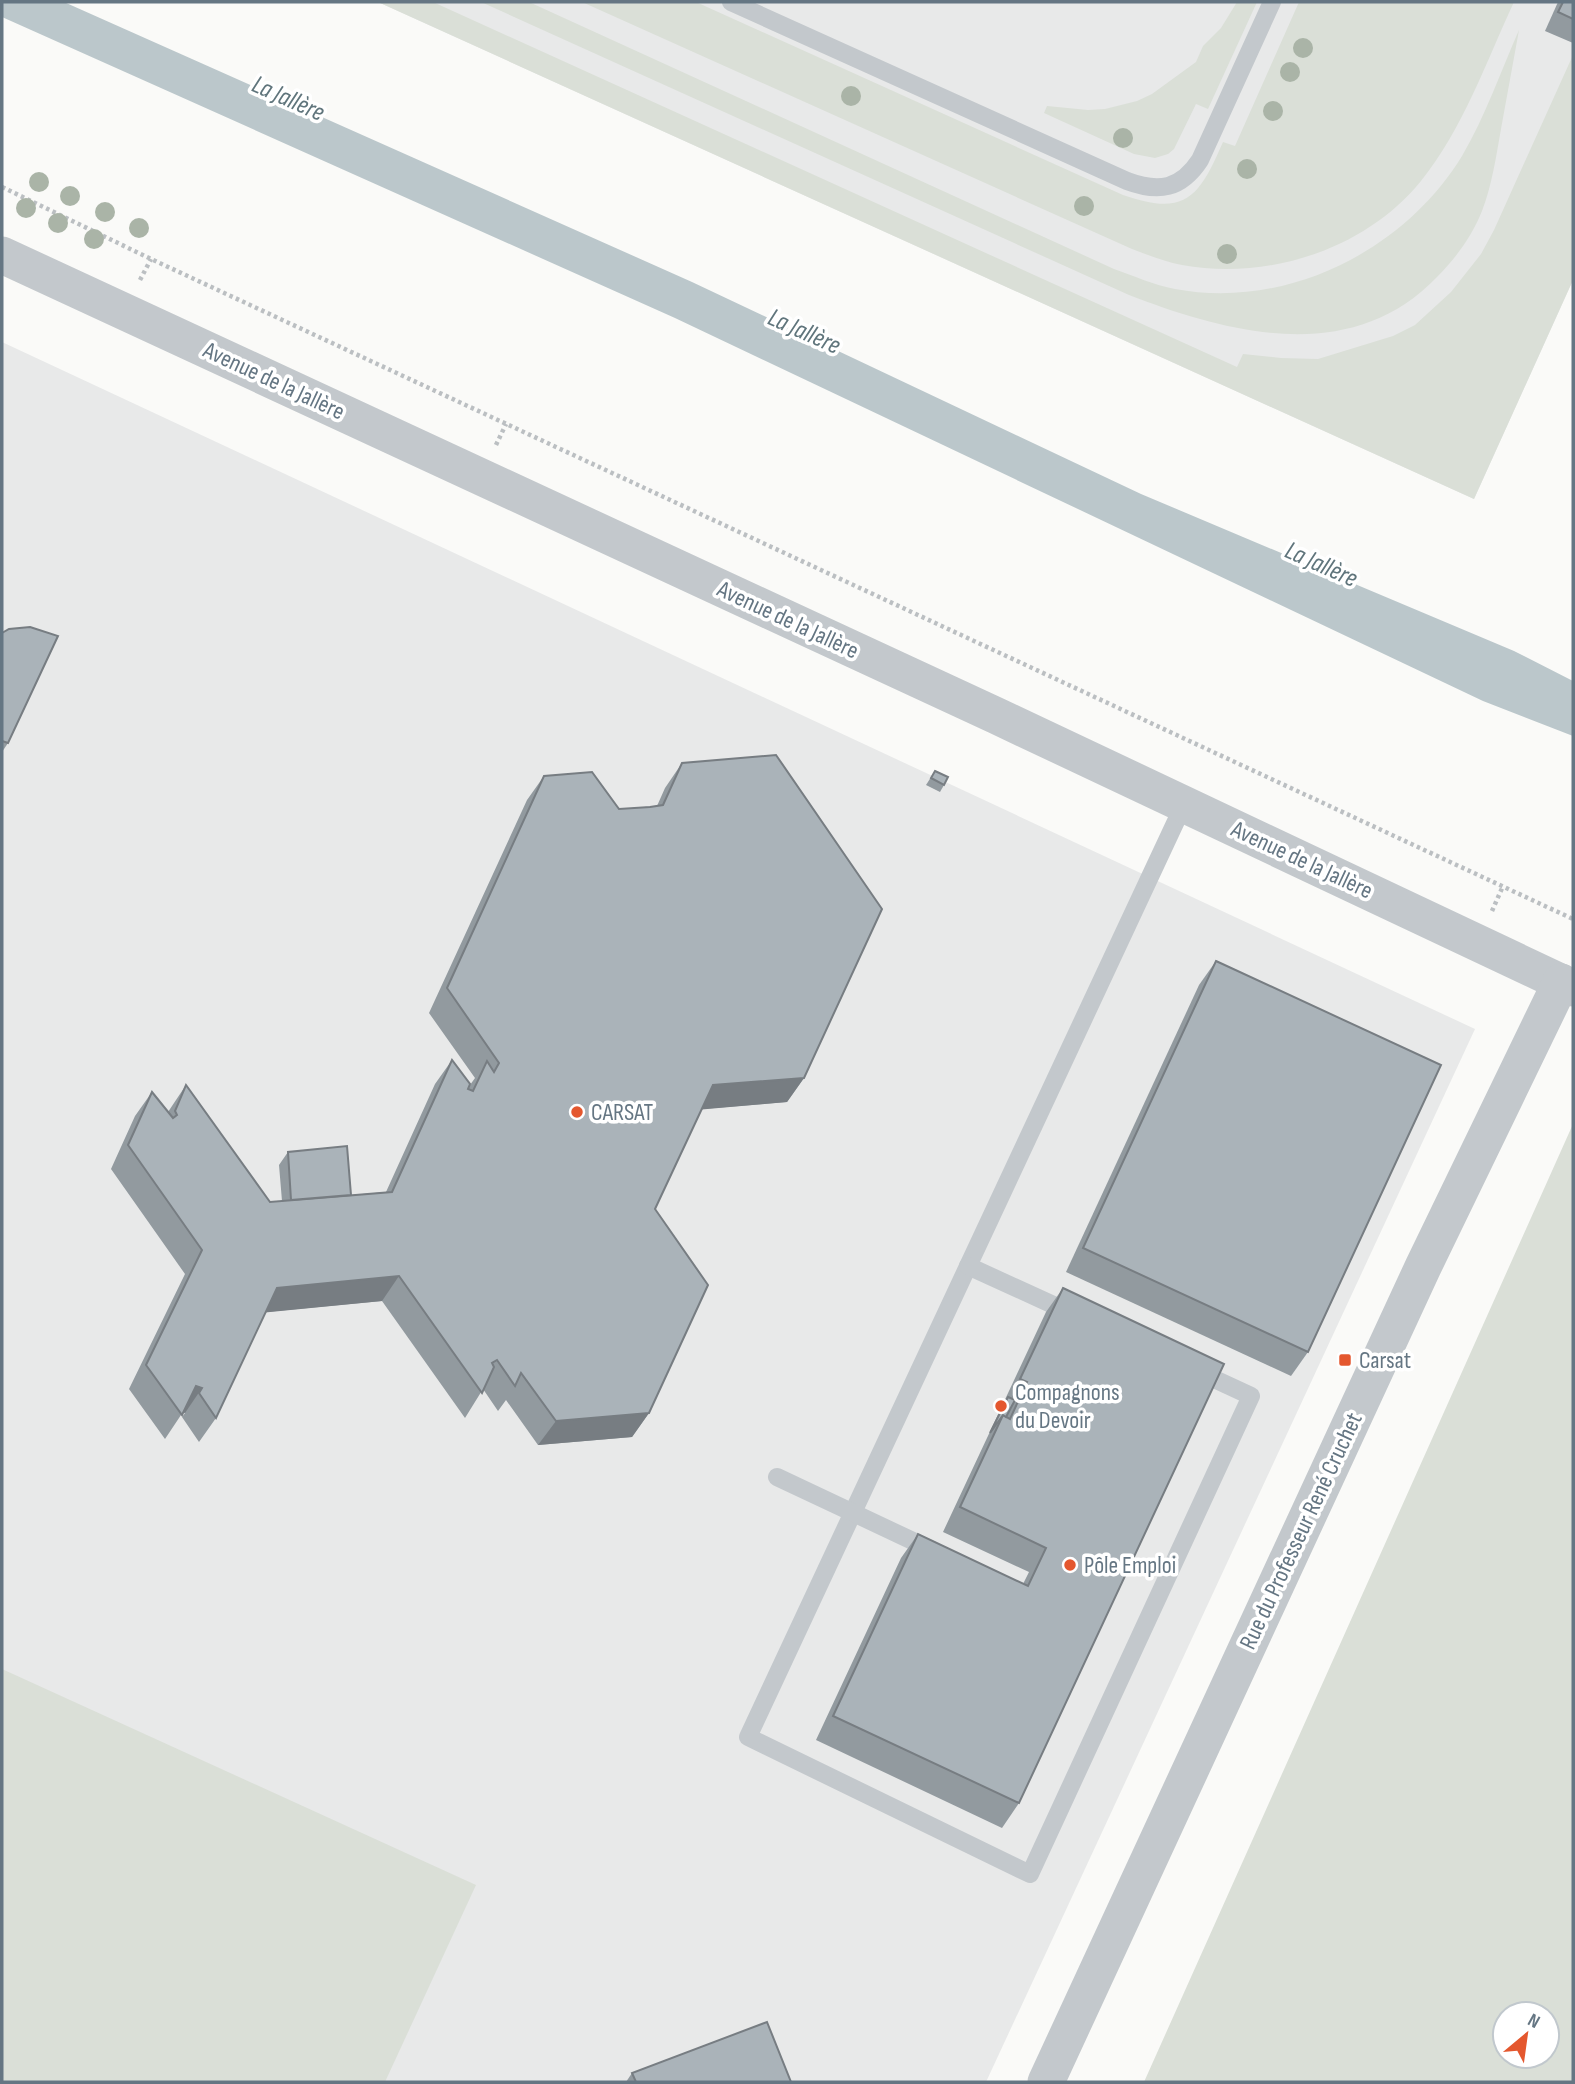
<svg xmlns="http://www.w3.org/2000/svg" width="1575" height="2084" font-family="'Sofia Sans Condensed',sans-serif">
	<style>
		.built { fill: #e8e9e9 }
		.green { fill: #dadfd7; fill-rule: evenodd }
		.water { fill: #bbc7cb }
		.lines { fill: none; stroke-linecap: round; stroke-linejoin: round }
		.path { stroke: #bbbfc2; stroke-width: 4.5; stroke-dasharray: 3.5 3.5; stroke-linecap: butt }
		.service { stroke: #c3c8cc; stroke-width: 18 }
		.minor { stroke: #c3c8cc; stroke-width: 37 }
		.tree { fill: #aab4a7 }
		.wall { fill: #929a9f }
		.shaded-wall { fill: #777d82 }
		.building { fill: #aab3b9; stroke: #777d82; stroke-width: 2 }
		.poi-dot { fill: #e4572e; stroke: #fff; stroke-width: 2.5 }
		.labels { text-anchor: middle; dominant-baseline: central; stroke-width: 7; stroke-linejoin: round; paint-order: stroke }
		.street-label { font-size: 24px; fill: #657683; stroke: #fff }
		.poi-label { font-size: 24px; fill: #657683; stroke: #fff; text-anchor: start }
		.water-label { font-size: 26px; font-style: italic; fill: #60757c; stroke: #fff }
	</style>
	<rect width="100%" height="100%" fill="#fafaf8"/>
	<g class="built">
		<path d="M378,2H1573V280L1474,499Z"/>
		<path d="M2,342L1475,1029L986,2082H2Z"/>
	</g>
	<g class="green">
		<path d="M378,2H433L1237,367L1243,354L1281,358L1318,359L1393,336L1415,325L1451,292L1481,254L1494,230L1573,55V280L1474,499Z"/>
		<path d="M481,2H529L1114,269C1134,276 1154,285 1175,289C1286,310 1404,251 1462,156C1485,117 1501,71 1519,30C1513,63 1507,96 1501,129C1496,157 1492,185 1482,211C1472,236 1456,258 1437,277C1352,366 1230,334 1129,295Z"/>
		<path d="M582,2H696L1123,195C1186,217 1199,197 1223,142L1235,146L1299,2H1514C1486,62 1463,129 1421,181C1366,249 1268,281 1182,265C1165,262 1148,255 1132,249Z"/>
		<path d="M1237,2H1257L1208,109L1196,104L1174,149L1168,154L1155,158L1134,154L1044,113L1047,106L1088,110L1105,109L1137,101L1152,94L1196,62L1203,46L1221,28Z"/>
		<path d="M1573,1124V2082H1144ZM1547,2014V2056H1505V2014Z"/>
		<path d="M2,1669L476,1885L385,2082H2Z"/>
	</g>
	<path class="water" d="M2,2H64L692,282L1141,494L1514,651L1573,681V736L1483,701L675,318L2,17Z"/>
	<g class="lines">
		<g class="path">
			<path d="M2,187L151,259L1573,919"/>
			<path d="M140,280L151,259"/>
			<path d="M496,445L506,424"/>
			<path d="M1492,911L1503,886"/>
		</g>
		<g class="service">
			<path d="M731,2L1127,181C1159,193 1181,189 1200,160L1272,2"/>
			<path d="M1184,804L748,1737L1030,1874L1251,1396L1197,1371"/>
			<path d="M968,1266L1073,1314"/>
			<path d="M777,1477L932,1550"/>
		</g>
		<g class="minor">
			<path d="M2,255L997,716L1573,988"/>
			<path d="M1046,2082L1423,1267L1561,982"/>
		</g>
	</g>
	<g class="tree">
		<circle cx="1303" cy="48" r="10"/>
		<circle cx="1290" cy="72" r="10"/>
		<circle cx="851" cy="96" r="10"/>
		<circle cx="1273" cy="111" r="10"/>
		<circle cx="1123" cy="138" r="10"/>
		<circle cx="1247" cy="169" r="10"/>
		<circle cx="39" cy="182" r="10"/>
		<circle cx="70" cy="196" r="10"/>
		<circle cx="1084" cy="206" r="10"/>
		<circle cx="26" cy="208" r="10"/>
		<circle cx="105" cy="212" r="10"/>
		<circle cx="58" cy="223" r="10"/>
		<circle cx="139" cy="228" r="10"/>
		<circle cx="94" cy="239" r="10"/>
		<circle cx="1227" cy="254" r="10"/>
	</g>
	<g class="wall">
		<path d="M1558,2H1573V43L1545,31Z"/>
		<path d="M2,633L8,743L2,752Z"/>
		<path d="M682,763L804,1078L787,1102L702,1109L655,1209L649,1413L632,1437L538,1445L506,1400L498,1411L483,1389L465,1418L382,1301L266,1312L216,1418L199,1442L182,1417L185,1413L183,1412L165,1439L129,1389L185,1274L111,1169L135,1116L152,1092L168,1112L186,1085L270,1202L282,1201L279,1165L288,1152L351,1195L386,1192L435,1084L452,1060L470,1085L475,1078L429,1013L527,800L544,776L619,809L657,806L665,788Z"/>
		<path d="M935,771L944,785L940,792L926,785Z"/>
		<path d="M1216,961L1308,1352L1291,1376L1066,1272L1199,985Z"/>
		<path d="M1063,1288L1224,1364L1019,1803L1002,1828L816,1740L901,1558L918,1534L1023,1584L1029,1572L943,1532L1046,1312Z"/>
		<path d="M632,2073L791,2082H626Z"/>
	</g>
	<g class="shaded-wall">
		<path d="M804,1078L787,1102L696,1110L713,1085Z"/>
		<path d="M399,1276L382,1301L260,1313L277,1288Z"/>
		<path d="M196,1386L202,1388L185,1413L179,1410Z"/>
		<path d="M649,1413L632,1437L538,1445L556,1421Z"/>
	</g>
	<g class="building">
		<path d="M1563,2H1573V19L1558,12Z"/>
		<path d="M30,627L58,636L8,743L2,741V633L9,629Z"/>
		<path d="M776,755L882,909L804,1078L713,1085L655,1209L708,1285L649,1413L556,1421L521,1373L515,1386L497,1360L492,1363L494,1367L482,1393L399,1276L277,1288L216,1418L199,1393L202,1388L196,1386L182,1415L146,1365L202,1250L128,1145L152,1092L173,1118L177,1115L175,1111L186,1085L270,1202L392,1192L452,1060L470,1084L468,1089L473,1091L487,1061L494,1072L499,1063L447,988L544,776L592,772L619,809L650,807L663,805L682,763Z"/>
		<path d="M935,771L948,777L944,785L931,778Z"/>
		<path d="M1216,961L1441,1065L1308,1352L1083,1248Z"/>
		<path d="M347,1146L351,1195L291,1200L288,1152Z"/>
		<path d="M1063,1288L1224,1364L1019,1803L833,1716L918,1534L1028,1586L1046,1548L960,1507L1003,1415L1010,1419L1027,1382L1020,1379Z"/>
		<path d="M1008,1397L1015,1400L1006,1417L1003,1415L990,1433Z"/>
		<path d="M767,2022L791,2082H636L632,2073Z"/>
	</g>
	<g class="poi-dot">
		<circle cx="577" cy="1112" r="7"/>
		<rect x="1338" y="1353" width="14" height="14" rx="3.5"/>
		<circle cx="1001" cy="1406" r="7"/>
		<circle cx="1070" cy="1565" r="7"/>
	</g>
	<g class="labels">
		<g class="street-label">
			<text transform="translate(274 381) rotate(25)">Avenue de la Jallère</text>
			<text transform="translate(788 620) rotate(25)">Avenue de la Jallère</text>
			<text transform="translate(1302 860) rotate(25)">Avenue de la Jallère</text>
			<text transform="translate(1301 1531) rotate(-65)">Rue du Professeur René Cruchet</text>
		</g>
		<g class="poi-label">
			<text x="591" y="1112">CARSAT</text>
			<text x="1359" y="1360">Carsat</text>
			<text x="1015" y="1392">Compagnons<tspan x="1015" dy="28">du Devoir</tspan></text>
			<text x="1084" y="1565">Pôle Emploi</text>
		</g>
		<g class="water-label">
			<text transform="translate(288 99) rotate(24)">La Jallère</text>
			<text transform="translate(804 332) rotate(24)">La Jallère</text>
			<text transform="translate(1321 565) rotate(24)">La Jallère</text>
		</g>
	</g>
	<rect width="1575" height="2084" fill="none" stroke="#657683" stroke-width="7"/>
	<g transform="translate(1526 2035) rotate(29)"><circle r="33" fill="#ffffff" stroke="#c1c8cd" stroke-width="2"/>
	<path d="M0-5L12 26L0 18L-12 26Z" fill="#e4572e"/>
	<text y="-10" font-size="19" font-weight="bold" text-anchor="middle" fill="#657683">N</text>
	</g>
</svg>
